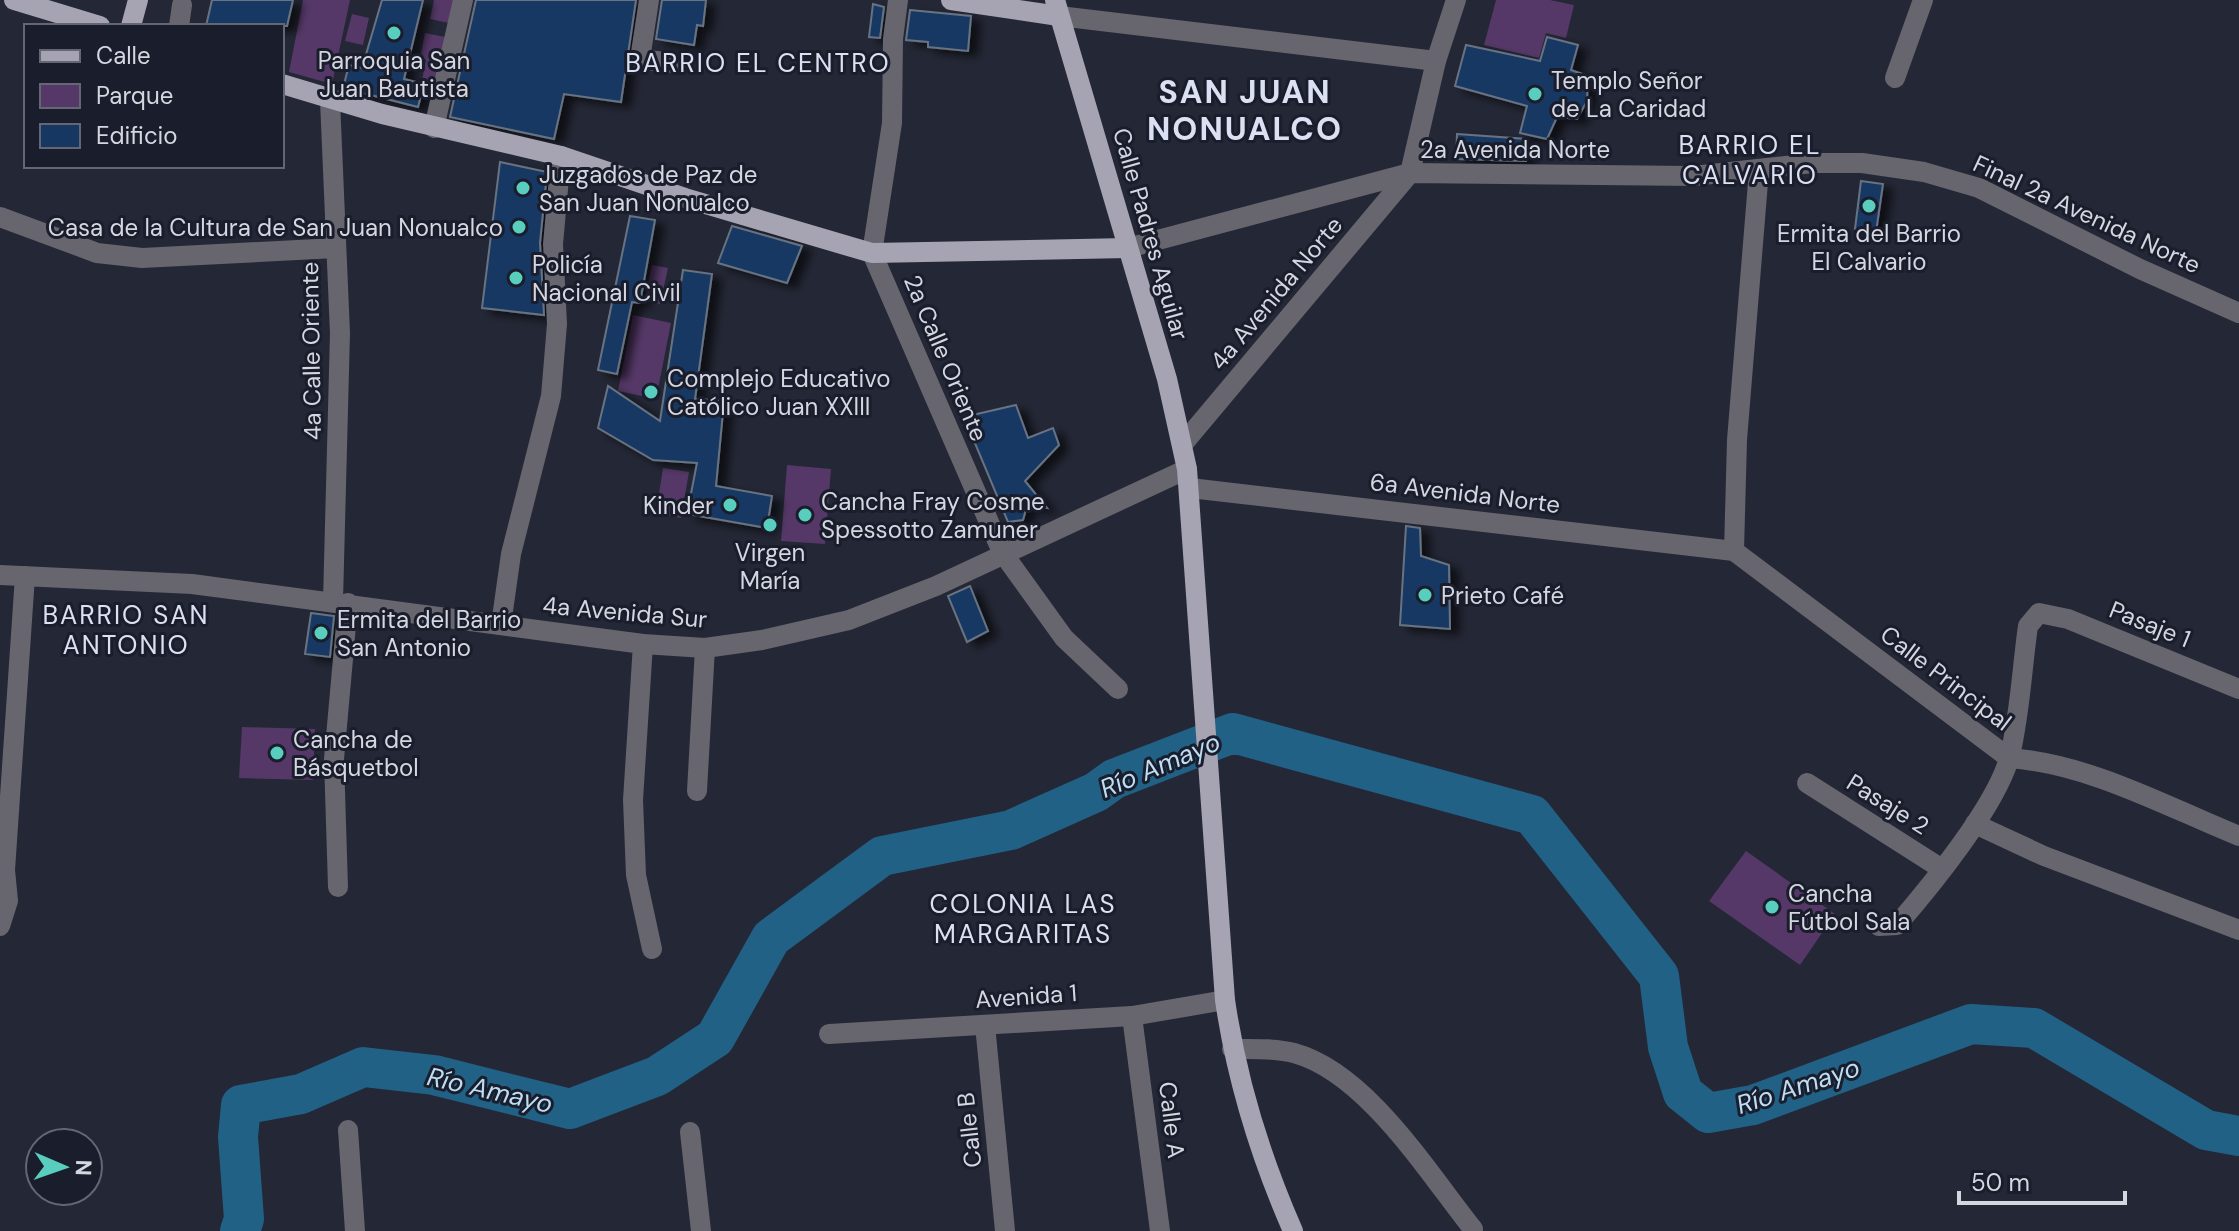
<svg xmlns="http://www.w3.org/2000/svg" width="2239" height="1231" font-family="'DM Sans',sans-serif">
	<style>
		.green { fill: #553867 }
		.lines { fill: none; stroke-linecap: round; stroke-linejoin: round }
		.river { stroke: #226186; stroke-width: 40 }
		.building { fill: #173763; stroke: #687382; stroke-width: 2; filter: url(#shadow) }
		.minor { stroke: #67656d; stroke-width: 20 }
		.major { stroke: #a6a3b3; stroke-width: 20 }
		.poi-dot { fill: #5acebe; stroke: #1a1d2b; stroke-width: 3 }
		.labels { text-anchor: middle; dominant-baseline: central; stroke-width: 6; stroke-linejoin: round; paint-order: stroke }
		.poi-label { font-size: 24px; fill: #d4d6e0; stroke: #1a1d2b; text-anchor: start }
		.street-label { font-size: 24px; fill: #d4d6e0; stroke: #1a1d2b }
		.neighbourhood-label { font-size: 26px; letter-spacing: 2px; fill: #dce0f3; stroke: #1a1d2b }
		.water-label { font-size: 26px; font-style: italic; fill: #bcddf4; stroke: #1a1d2b }
		.district-label { font-size: 32px; font-weight: bold; letter-spacing: 2px; fill: #dce0f3; stroke: #1a1d2b }
	</style>
	<defs>
		<filter id="shadow"><feDropShadow dx="9" dy="5" stdDeviation="4" flood-color="#0009"/></filter>
	</defs>
	<rect width="100%" height="100%" fill="#242735"/>
	<g class="green">
		<path d="M303,0H350L332,84L289,72Z"/>
		<path d="M434,0H454L449,23L430,19Z"/>
		<path d="M1496,0H1550L1574,5L1566,38L1546,33L1539,58L1484,45Z"/>
		<path d="M352,14L369,18L363,45L345,41Z"/>
		<path d="M425,33L445,37L435,82L422,80L426,60L420,58Z"/>
		<path d="M652,265L668,268L660,304L644,301Z"/>
		<path d="M633,315L671,323L656,399L618,391Z"/>
		<path d="M787,465L831,469L825,544L781,541Z"/>
		<path d="M663,468L689,472L681,518L656,513Z"/>
		<path d="M242,727L315,729L313,780L239,778Z"/>
		<path d="M1746,851L1835,914L1800,965L1709,901Z"/>
	</g>
	<g class="lines">
		<path class="river" d="M240,1231L244,1219L238,1137L241,1105L301,1094L363,1067L434,1075L570,1109L657,1076L715,1038L771,938L882,856L1011,830L1096,792L1114,779L1233,733L1532,815L1659,976L1668,1047L1683,1093L1708,1113L1753,1105L1971,1024L2034,1028L2206,1130L2239,1136"/>
	</g>
	<g class="building">
		<path d="M212,0H293L287,26H206Z"/>
		<path d="M382,0H423L404,79L424,84L418,107L343,88L349,65L362,68Z"/>
		<path d="M476,0H636L621,102L564,94L554,139L450,117Z"/>
		<path d="M662,0H706L703,26L697,25L694,45L656,39Z"/>
		<path d="M873,4L884,7L880,38L869,37Z"/>
		<path d="M910,10L971,16L968,51L928,47V42L906,40Z"/>
		<path d="M1547,37L1578,45L1571,70L1588,76L1587,101L1577,119L1557,117L1547,139L1520,133L1527,106L1455,86L1466,45L1540,61Z"/>
		<path d="M1457,134L1527,139L1526,161L1456,159Z"/>
		<path d="M500,162L547,172L540,243L544,315L482,308Z"/>
		<path d="M1861,181L1883,184L1876,232L1855,229Z"/>
		<path d="M630,216L655,220L640,303L632,302L617,374L598,370Z"/>
		<path d="M732,226L802,246L787,283L718,263Z"/>
		<path d="M683,270L712,274L695,399L724,401L716,486L772,496L767,528L687,514L697,463L653,460L598,428L608,386L660,421Z"/>
		<path d="M1016,405L1028,438L1053,428L1059,445L1025,481L1047,508L1027,506L1023,520L1008,522L964,417Z"/>
		<path d="M1406,526L1420,528L1421,556L1449,565L1450,629L1400,625Z"/>
		<path d="M970,586L988,631L967,642L948,596Z"/>
		<path d="M311,613L334,616L330,657L305,654Z"/>
	</g>
	<g class="lines">
		<g class="minor">
			<path d="M649,0L640,59L673,63"/>
			<path d="M898,0L893,39L892,123L872,253L1002,552L1064,638L1118,689"/>
			<path d="M1059,16L1436,61"/>
			<path d="M179,26L182,5"/>
			<path d="M1895,78L1923,0"/>
			<path d="M330,100L340,333L333,601"/>
			<path d="M434,128L463,0"/>
			<path d="M0,217L97,253L142,258L336,248"/>
			<path d="M1128,248L1410,173L1693,176L1813,163H1862L1924,172L1979,188L2140,269L2239,313"/>
			<path d="M1182,445L1410,173L1436,61L1456,0"/>
			<path d="M1190,488L1734,551L2009,758C2090,764 2165,806 2239,836"/>
			<path d="M1734,551L1737,440L1759,170"/>
			<path d="M0,575L192,584L643,644L705,648L762,640L849,620L936,586L1187,469"/>
			<path d="M501,625L511,554L551,396L557,324L553,244L561,156"/>
			<path d="M643,644L633,800L636,875L652,949"/>
			<path d="M1807,783L1942,869"/>
			<path d="M697,791L705,648"/>
			<path d="M1975,824L2044,856L2239,930"/>
			<path d="M338,887L334,759L348,603"/>
			<path d="M0,926L8,901L5,870L25,576"/>
			<path d="M1879,926L1897,925C1930,887 1998,804 2010,755C2020,714 2022,668 2028,626L2039,613L2068,619L2239,689"/>
			<path d="M1132,1016L1160,1231"/>
			<path d="M985,1025L1005,1231"/>
			<path d="M829,1034L1132,1016L1225,1000"/>
			<path d="M1232,1049C1252,1049 1275,1048 1294,1053C1367,1073 1428,1173 1473,1229"/>
			<path d="M348,1130L355,1231"/>
			<path d="M690,1132L701,1231"/>
		</g>
		<g class="major">
			<path d="M14,0L100,26"/>
			<path d="M951,0L1059,16"/>
			<path d="M1055,0L1167,379L1187,469L1225,1000C1237,1082 1260,1156 1293,1231"/>
			<path d="M131,26L138,0"/>
			<path d="M282,84L382,114L561,156L685,198L872,253L1128,248"/>
		</g>
	</g>
	<g class="poi-dot">
		<circle cx="394" cy="33" r="8"/>
		<circle cx="1535" cy="94" r="8"/>
		<circle cx="523" cy="188" r="8"/>
		<circle cx="1869" cy="206" r="8"/>
		<circle cx="519" cy="227" r="8"/>
		<circle cx="516" cy="278" r="8"/>
		<circle cx="651" cy="392" r="8"/>
		<circle cx="730" cy="505" r="8"/>
		<circle cx="805" cy="515" r="8"/>
		<circle cx="770" cy="525" r="8"/>
		<circle cx="1425" cy="595" r="8"/>
		<circle cx="321" cy="633" r="8"/>
		<circle cx="277" cy="753" r="8"/>
		<circle cx="1772" cy="907" r="8"/>
	</g>
	<g class="labels">
		<g class="poi-label">
			<text x="394" y="60" text-anchor="middle">Parroquia San<tspan x="394" dy="28">Juan Bautista</tspan></text>
			<text x="1551" y="80">Templo Señor<tspan x="1551" dy="28">de La Caridad</tspan></text>
			<text x="539" y="174">Juzgados de Paz de<tspan x="539" dy="28">San Juan Nonualco</tspan></text>
			<text x="503" y="227" text-anchor="end">Casa de la Cultura de San Juan Nonualco</text>
			<text x="1869" y="233" text-anchor="middle">Ermita del Barrio<tspan x="1869" dy="28">El Calvario</tspan></text>
			<text x="532" y="264">Policía<tspan x="532" dy="28">Nacional Civil</tspan></text>
			<text x="667" y="378">Complejo Educativo<tspan x="667" dy="28">Católico Juan XXIII</tspan></text>
			<text x="821" y="501">Cancha Fray Cosme<tspan x="821" dy="28">Spessotto Zamuner</tspan></text>
			<text x="714" y="505" text-anchor="end">Kinder</text>
			<text x="770" y="552" text-anchor="middle">Virgen<tspan x="770" dy="28">María</tspan></text>
			<text x="1441" y="595">Prieto Café</text>
			<text x="337" y="619">Ermita del Barrio<tspan x="337" dy="28">San Antonio</tspan></text>
			<text x="293" y="739">Cancha de<tspan x="293" dy="28">Básquetbol</tspan></text>
			<text x="1788" y="893">Cancha<tspan x="1788" dy="28">Fútbol Sala</tspan></text>
		</g>
		<g class="street-label">
			<text x="1515" y="149">2a Avenida Norte</text>
			<text transform="translate(2087 214) rotate(25)">Final 2a Avenida Norte</text>
			<text transform="translate(1151 234) rotate(74)">Calle Padres Aguilar</text>
			<text transform="translate(1276 293) rotate(-50)">4a Avenida Norte</text>
			<text transform="translate(311 351) rotate(-91)">4a Calle Oriente</text>
			<text transform="translate(946 358) rotate(67)">2a Calle Oriente</text>
			<text transform="translate(1465 493) rotate(7)">6a Avenida Norte</text>
			<text transform="translate(625 612) rotate(5)">4a Avenida Sur</text>
			<text transform="translate(2150 624) rotate(22)">Pasaje 1</text>
			<text transform="translate(1946 678) rotate(37)">Calle Principal</text>
			<text transform="translate(1888 804) rotate(32)">Pasaje 2</text>
			<text transform="translate(1026 996) rotate(-4)">Avenida 1</text>
			<text transform="translate(1172 1120) rotate(83)">Calle A</text>
			<text transform="translate(969 1130) rotate(-96)">Calle B</text>
		</g>
		<g class="neighbourhood-label">
			<text x="758" y="63">BARRIO EL CENTRO</text>
			<text x="1750" y="145">BARRIO EL<tspan x="1750" dy="30">CALVARIO</tspan></text>
			<text x="126" y="615">BARRIO SAN<tspan x="126" dy="30">ANTONIO</tspan></text>
			<text x="1023" y="904">COLONIA LAS<tspan x="1023" dy="30">MARGARITAS</tspan></text>
		</g>
		<g class="water-label">
			<text transform="translate(1160 765) rotate(-23)">Río Amayo</text>
			<text transform="translate(1798 1086) rotate(-18)">Río Amayo</text>
			<text transform="translate(490 1090) rotate(13)">Río Amayo</text>
		</g>
		<g class="district-label">
			<text x="1245" y="92">SAN JUAN<tspan x="1245" dy="37">NONUALCO</tspan></text>
		</g>
	</g>
	<rect x="24" y="24" width="260" height="144" fill="#1a1d2b" stroke="#646773" stroke-width="2"/>
	<rect x="40" y="50" width="40" height="12" fill="#a6a3b3" stroke="#646773" stroke-width="2"/>
	<text x="96" y="64" font-size="24" fill="#d4d6e0">Calle</text>
	<rect x="40" y="84" width="40" height="24" fill="#553867" stroke="#646773" stroke-width="2"/>
	<text x="96" y="104" font-size="24" fill="#d4d6e0">Parque</text>
	<rect x="40" y="124" width="40" height="24" fill="#173763" stroke="#646773" stroke-width="2"/>
	<text x="96" y="144" font-size="24" fill="#d4d6e0">Edificio</text>
	<g transform="translate(64 1167) rotate(92)"><circle r="38" fill="#1a1d2b" stroke="#646773" stroke-width="2"/>
	<path d="M0-6L14 30L0 20L-14 30Z" fill="#5acebe"/>
	<text y="-12" font-size="22" font-weight="bold" text-anchor="middle" fill="#d4d6e0">N</text>
	</g>
	<path d="M1959 1191v12h166v-12" fill="none" stroke="#d4d6e0" stroke-width="4"/>
	<text x="1971" y="1191" font-size="24" fill="#d4d6e0" stroke="#1a1d2b" stroke-width="6" paint-order="stroke">50 m</text>
</svg>
